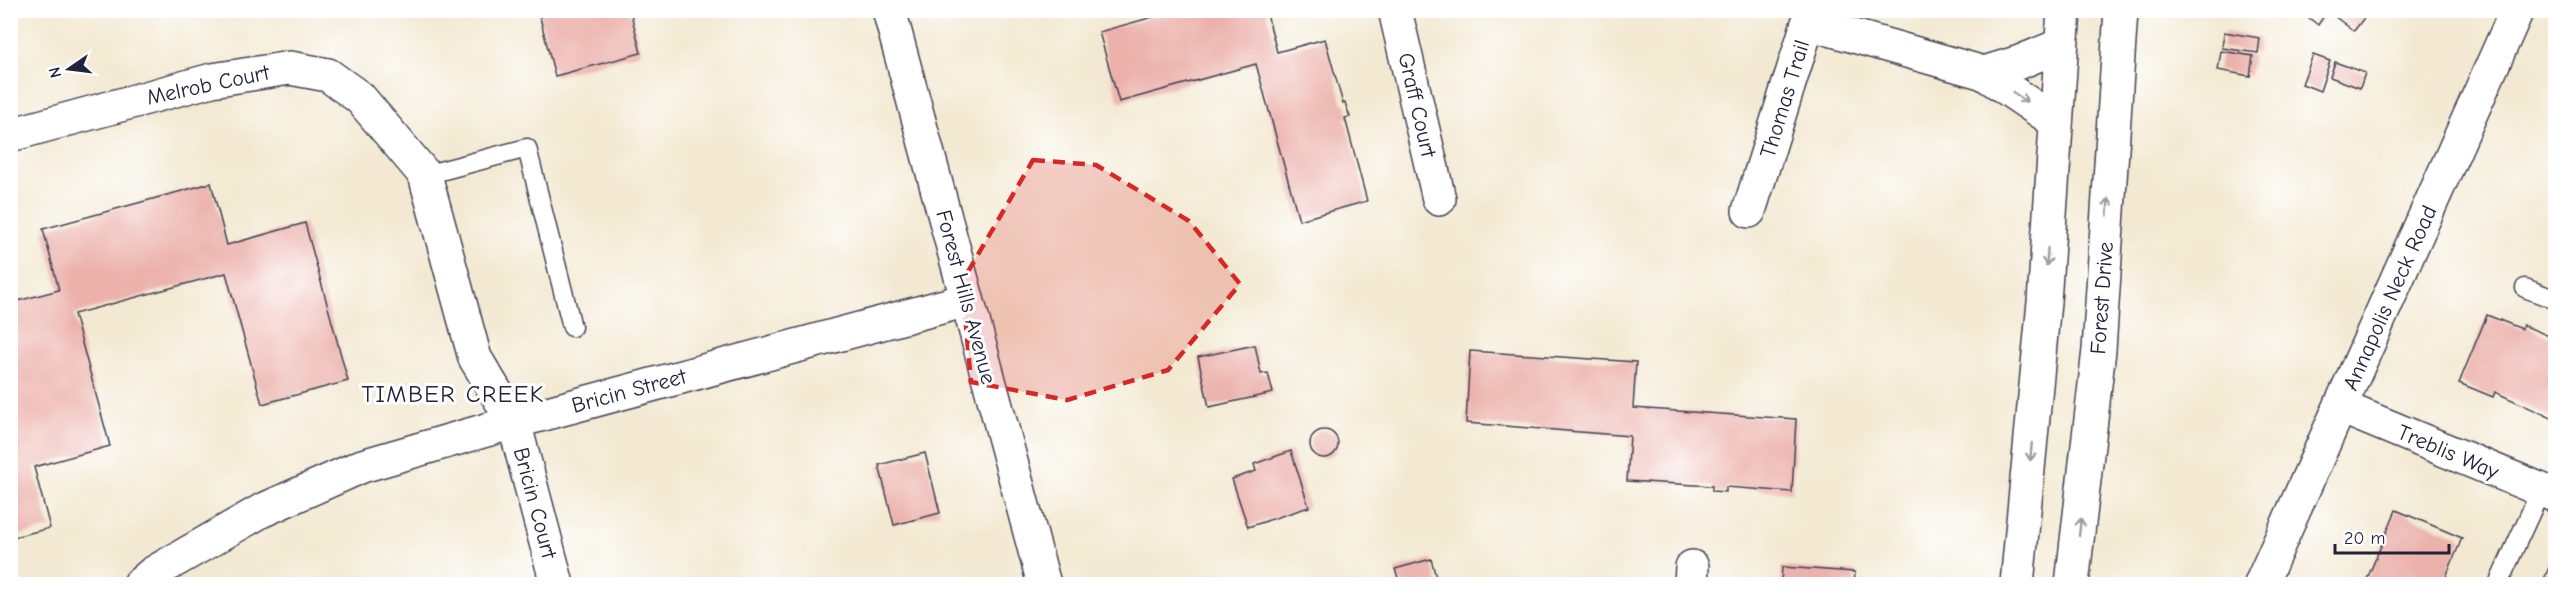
<svg xmlns="http://www.w3.org/2000/svg" width="2566" height="595" font-family="'Comic Neue',sans-serif">
	<style>
		.building { fill: #ecb1aa }
		.lines { fill: none; stroke-linecap: round; stroke-linejoin: round }
		.lane-casing { stroke: #414052; stroke-width: 21 }
		.street-casing { stroke: #414052; stroke-width: 36 }
		.secondary-casing { stroke: #414052; stroke-width: 36 }
		.primary-casing { stroke: #414052; stroke-width: 36 }
		.lane { stroke: #fff; stroke-width: 18 }
		.street { stroke: #fff; stroke-width: 33 }
		.secondary { stroke: #fff; stroke-width: 33 }
		.primary { stroke: #fff; stroke-width: 33 }
		.oneway { stroke: #9c9ca7 }
		.marked { fill: #d62828; fill-opacity: 0.2; stroke: #d62828; stroke-width: 4.5; stroke-dasharray: 12 8; stroke-linejoin: round }
		.labels { text-anchor: middle; dominant-baseline: central; stroke-width: 6; stroke-linejoin: round; paint-order: stroke }
		.street-label { font-size: 22px; fill: #22223b; stroke: #fff }
		.neighbourhood-label { font-size: 24px; letter-spacing: 1.5px; fill: #22223b; stroke: #fff }
	</style>
	<rect width="100%" height="100%" fill="#fff"/>
	<filter id="ink" filterUnits="userSpaceOnUse"><feTurbulence type="fractalNoise" baseFrequency=".0167" numOctaves="2"/><feDisplacementMap in="SourceGraphic" scale="12" xChannelSelector="R" yChannelSelector="G"/><feConvolveMatrix kernelMatrix="1 2 1 2 8 2 1 2 1" color-interpolation-filters="sRGB"/></filter>
	<filter id="wash" filterUnits="userSpaceOnUse"><feTurbulence type="fractalNoise" baseFrequency=".008" numOctaves="4" result="noise"/><feDisplacementMap in="SourceGraphic" scale="24" xChannelSelector="R" yChannelSelector="G"/><feGaussianBlur stdDeviation="1.35" result="paint"/><feColorMatrix in="noise" values="0 0 0 0 0 0 0 0 0 0 0 0 0 0 0 0 0 1.4 0 .05"/><feComposite in="paint" operator="in"/></filter>
	<g filter="url(#wash)">
		<rect width="100%" height="100%" fill="#f3e9d2"/>
		<g id="blocks">
			<g class="building">
				<path d="M538,10H630L641,53L555,76Z"/>
				<path d="M1178,10H1266L1277,52L1325,39L1343,104L1345,103L1349,114L1350,117L1345,118L1367,201L1299,220L1256,64L1119,102L1099,32Z"/>
				<path d="M2299,10H2323L2326,13L2318,25Z"/>
				<path d="M2326,10H2370L2354,31Z"/>
				<path d="M2224,32L2260,38L2258,53L2222,48Z"/>
				<path d="M2221,51L2253,56L2250,76L2218,70Z"/>
				<path d="M2313,55L2330,61L2320,91L2302,84Z"/>
				<path d="M2335,62L2365,73L2360,88L2330,77Z"/>
				<path d="M211,183L227,245L305,223L348,381L262,404L226,273L74,314L110,446L34,467L50,528L10,538V447L17,445L10,420V303L59,290L43,229Z"/>
				<path d="M2487,315L2522,329L2523,325L2556,339V420L2495,392L2493,397L2459,383Z"/>
				<path d="M1255,345L1261,374L1268,373L1273,393L1209,407L1198,357Z"/>
				<path d="M1470,351L1636,362L1633,408L1796,419L1792,492L1726,487V492L1712,491V486L1627,481L1630,436L1466,423Z"/>
				<circle cx="1324" cy="444" r="14"/>
				<path d="M1291,451L1309,507L1248,527L1232,479L1256,471L1254,464Z"/>
				<path d="M925,453L940,513L894,525L879,465Z"/>
				<path d="M2396,510L2462,538L2443,584H2365Z"/>
				<path d="M1431,559L1438,584H1400L1395,569Z"/>
				<path d="M2550,565L2556,568V584H2542Z"/>
				<path d="M1782,567L1855,572L1854,584H1781Z"/>
			</g>
		</g>
	</g>
	<g filter="url(#ink)">
		<use href="#blocks" fill-opacity="0" stroke="#414052" stroke-width="1.5"/>
		<g class="lines">
			<g class="lane-casing">
				<g id="lane">
					<path d="M425,175L527,148L572,327"/>
					<path d="M2525,288L2556,300"/>
					<path d="M2498,584L2541,490"/>
				</g>
			</g>
			<g class="street-casing">
				<g id="street">
					<path d="M1395,10L1439,199"/>
					<path d="M1984,73L2020,62L2061,45"/>
					<path d="M10,135L212,80L290,68L328,75L360,98L425,175L475,358L514,422L557,584"/>
					<path d="M1749,211L1808,23L1984,73L2056,122"/>
					<path d="M2341,407L2556,496"/>
					<path d="M140,584L153,573L261,511L362,466L514,422L967,300"/>
					<path d="M1691,584L1692,567"/>
					<path d="M2261,584L2517,10"/>
				</g>
			</g>
			<g class="secondary-casing">
				<path id="secondary" d="M889,10L1044,584"/>
			</g>
			<g class="primary-casing">
				<g id="primary">
					<path d="M2017,584L2044,302L2064,10"/>
					<path d="M2072,584L2099,350L2121,10"/>
				</g>
			</g>
			<use href="#lane" class="lane"/>
			<use href="#street" class="street"/>
			<use href="#secondary" class="secondary"/>
			<use href="#primary" class="primary"/>
		</g>
		<defs><path id="oneway-shaft" d="M-6 0H5M1.5-3L5.5 0L1.5 3" fill="none" stroke-width="1.6" stroke-linecap="round" stroke-linejoin="round" transform="scale(1.5)"/></defs>
		<g class="oneway">
			<use href="#oneway-shaft" transform="translate(2020 97) rotate(34)"/>
			<use href="#oneway-shaft" transform="translate(2108 207) rotate(-86)"/>
			<use href="#oneway-shaft" transform="translate(2047 257) rotate(94)"/>
			<use href="#oneway-shaft" transform="translate(2031 452) rotate(95)"/>
			<use href="#oneway-shaft" transform="translate(2080 527) rotate(-84)"/>
		</g>
	</g>
	<path class="marked" d="M1033,160L1096,165L1189,221L1240,284L1168,370L1067,400L971,382L962,282Z"/>
	<g class="labels">
		<g class="street-label">
			<text transform="translate(208 85) rotate(-12)">Melrob Court</text>
			<text transform="translate(1785 99) rotate(-73)">Thomas Trail</text>
			<text transform="translate(1417 105) rotate(77)">Graff Court</text>
			<text transform="translate(966 297) rotate(75)">Forest Hills Avenue</text>
			<text transform="translate(2102 298) rotate(-86)">Forest Drive</text>
			<text transform="translate(2390 298) rotate(-66)">Annapolis Neck Road</text>
			<text transform="translate(629 391) rotate(-15)">Bricin Street</text>
			<text transform="translate(2448 452) rotate(23)">Treblis Way</text>
			<text transform="translate(535 503) rotate(75)">Bricin Court</text>
		</g>
		<g class="neighbourhood-label">
			<text x="453" y="394">TIMBER CREEK</text>
		</g>
	</g>
	<rect width="2566" height="595" fill="none" stroke="#fff" stroke-width="36"/>
	<g transform="translate(69 69) rotate(256)" stroke="#ffffff" stroke-width="4.5" paint-order="stroke">
	<path d="M0-4.5L10 22L0 15L-10 22Z" fill="#22223b"/>
	<text y="-9" font-size="16" font-weight="bold" text-anchor="middle" fill="#22223b">N</text>
	</g>
	<path d="M2335 544v9h114v-9" fill="none" stroke="#22223b" stroke-width="3"/>
	<text x="2344" y="544" font-size="18" fill="#22223b" stroke="#ffffff" stroke-width="4.5" paint-order="stroke">20 m</text>
</svg>
